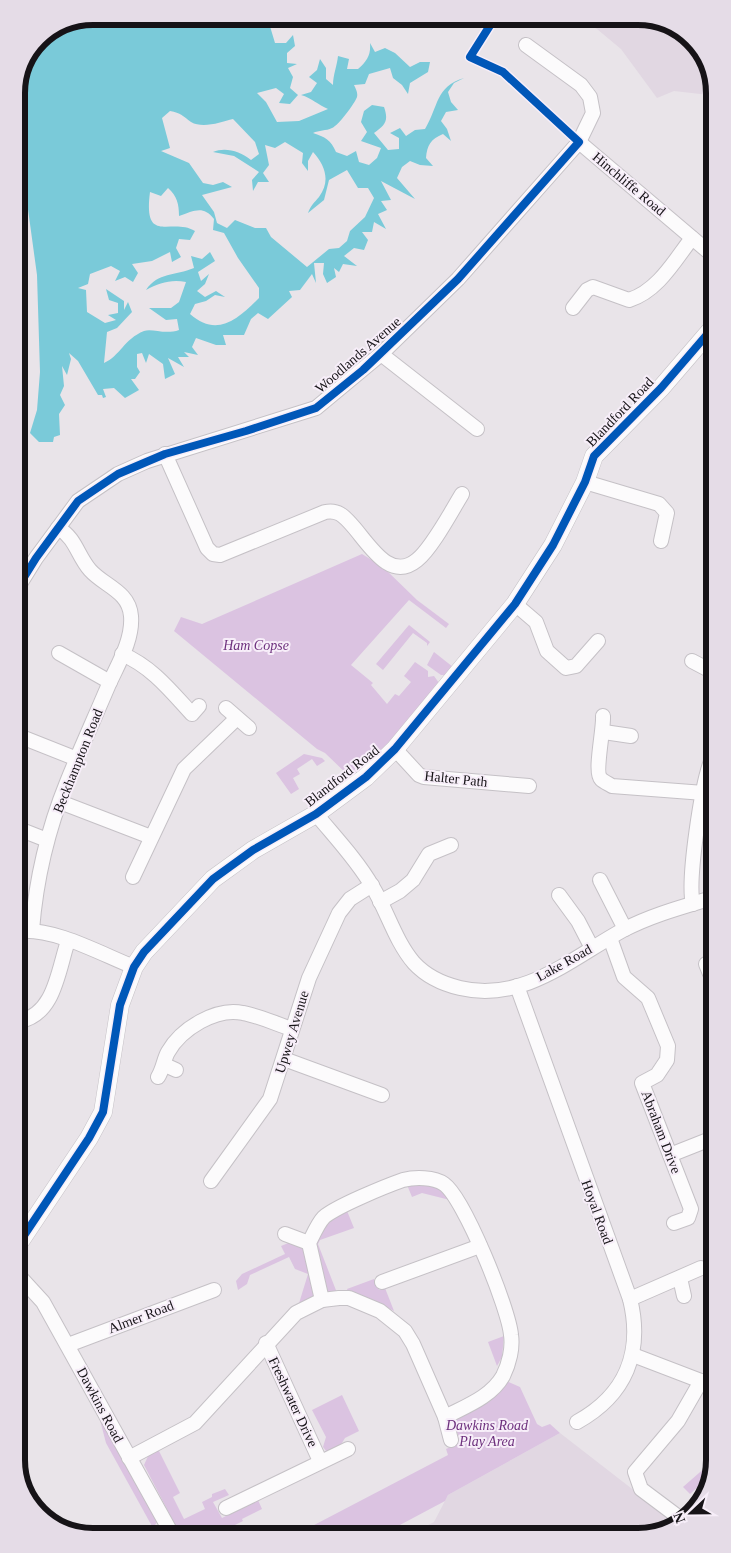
<svg xmlns="http://www.w3.org/2000/svg" width="731" height="1553" font-family="Georgia,serif">
	<style>
		.built { fill: #e1d7e2 }
		.green { fill: #dbc3e1 }
		.water { fill: #7acad9; fill-rule: evenodd }
		.lines { fill: none; stroke-linecap: round; stroke-linejoin: round }
		.minor-casing { stroke: #c5c1c6; stroke-width: 16 }
		.major-casing { stroke: #c5c1c6; stroke-width: 19 }
		.minor { stroke: #fcfbfc; stroke-width: 14 }
		.major { stroke: #fcfbfc; stroke-width: 18 }
		.cycleway-casing { stroke: #f7eef9; stroke-width: 11 }
		.cycleway { stroke: #0057b8; stroke-width: 8 }
		.labels { text-anchor: middle; dominant-baseline: central; stroke-width: 4; stroke-linejoin: round; paint-order: stroke }
		.street-label { font-size: 14px; fill: #161317; stroke: #f7eef9 }
		.park-label { font-size: 14px; font-style: italic; fill: #6d307d; stroke: #f7eef9 }
		.rim { fill: none; stroke: #161317; stroke-width: 6 }
	</style>
	<rect width="100%" height="100%" fill="#e9e4e9"/>
	<g class="built">
		<path d="M572,16H643L684,32L709,64V95L674,91L657,98L621,49L597,29Z"/>
		<path d="M560,1433L676,1523L667,1531L413,1533L434,1522L448,1495Z"/>
	</g>
	<g class="green">
		<path d="M362,554L383,567L417,600L449,624L446,628L409,600L351,665L373,683L371,685L387,704L395,694L399,696L411,682L404,676L415,662L428,671V677L434,676L439,683L391,743L350,777L325,753L317,749L174,631L181,617L202,624Z"/>
		<path d="M409,625L430,642L427,646V643L413,633L383,670L376,664Z"/>
		<path d="M434,652L453,667L447,675H441L427,665Z"/>
		<path d="M304,754L322,758L325,761L317,766L312,759L297,769L300,774L293,778L299,789L291,794L276,773Z"/>
		<path d="M426,1178L458,1202L422,1193L412,1197L405,1180Z"/>
		<path d="M345,1206L354,1228L320,1240L318,1244L339,1298L296,1313L308,1274L295,1269L289,1257L250,1275L247,1284L238,1290L236,1281L242,1274L285,1254L281,1246L298,1239L309,1243L324,1217Z"/>
		<path d="M374,1279L379,1290L385,1288L394,1311L371,1299L348,1292L347,1289Z"/>
		<path d="M504,1336L502,1357L497,1366L488,1342Z"/>
		<path d="M506,1381L520,1387L537,1424L542,1427L550,1424L560,1433L448,1495L445,1501L383,1534L295,1535L448,1455L446,1449L462,1442L453,1425V1420L489,1402Z"/>
		<path d="M342,1395L359,1431L345,1438L337,1451L327,1452L323,1447L326,1437L312,1410Z"/>
		<path d="M103,1417L156,1518L157,1522L153,1528L106,1443L100,1420Z"/>
		<path d="M158,1449L180,1493L173,1497L184,1519L205,1509L202,1502L212,1497V1494L225,1489L229,1495L213,1502L222,1518L258,1500L262,1509L242,1519L243,1521L219,1533L217,1531L208,1535L181,1536L144,1465L149,1454Z"/>
		<path d="M715,1459L710,1476L690,1494L683,1487Z"/>
	</g>
	<path class="water" d="M93,16H264L269,23L275,43H286L293,35L295,46L287,53V63L297,64L288,68L293,77L290,88L298,95L290,104L279,103L284,94L276,88L257,93L266,102L277,122L299,121L328,109C318,105 312,98 301,95L311,92L317,83L309,77L317,70L320,59L326,68V79L333,85C333,75 337,66 338,56L349,59L347,69H358C367,61 371,55 370,43L375,52L385,48L395,53L410,67L420,62H430L428,72L410,83L408,94L402,85L393,78L390,68L369,74L365,84L354,85C356,89 358,93 357,97C355,103 338,126 332,128C326,131 319,130 313,133C325,137 331,140 336,152L347,156L356,151L359,162L369,165L377,158L381,148L361,141L367,132L361,122L364,111L372,105L384,107C389,121 385,125 374,133L388,150L399,149V138L390,133L400,128L406,136L415,130L425,129C439,106 435,87 464,78L454,83L448,92L451,102L458,110L446,112L441,121L447,129L451,141L443,134C431,139 427,145 426,158L433,166L420,165L410,161L402,167L397,178L415,199L381,181L391,200L381,201L387,210L378,214L386,229L374,222L372,232H362L368,240L364,250L354,248L344,256L357,266L343,264L339,272L334,268L336,277L327,283L323,274L324,263H314L316,283L312,274L300,290L289,291L292,297L268,319L258,313L251,319L244,335H223L226,345H216L196,338L192,347L198,355L184,352L189,357H178L184,367L168,358L175,374L165,379L163,364L149,354L146,363L142,353L137,354V367L140,372L135,379H131L139,390L125,398L114,388L103,389L106,397L103,398L102,395H98L78,361L69,353L71,359L67,375L62,366L64,386L60,395L65,405L59,414L60,435L54,437L53,442H39L30,433L37,410L40,372L37,275L27,202L24,192L17,183L16,88L39,39ZM170,111C181,113 183,116 191,122C203,129 221,122 233,119L255,142L259,154L251,160C240,151 225,147 213,152L234,156L259,172L252,180L253,191L258,182H269L263,173L269,165L265,145L275,148L285,142L303,153L302,163L308,171V161L313,152C325,165 331,181 319,197C314,203 311,205 308,213L324,200L329,180L347,170L358,188H368L374,198L365,217L350,231L347,241L339,248L329,249L307,267L271,237L266,228H255L235,220L227,228L217,223L214,212L202,195L232,187L223,182L213,185L203,183L189,163L161,151L170,148L162,118ZM168,188C177,196 179,204 179,216C194,211 203,205 214,219L213,230L224,233L238,258L259,288V298C238,319 217,338 190,314L195,304L206,301L215,295L225,297L216,291L205,297L197,291L205,284L209,274L201,281L198,272L215,261L210,252L202,259L191,256L194,268C175,276 158,272 146,290C159,283 171,279 186,282L179,302L171,308H149L166,320L177,319L179,330C165,335 152,328 144,331C124,339 120,356 104,363L107,332L117,328L132,312L128,302L124,310V301L106,289L109,300L118,303V313L108,315L116,320L105,323L87,312L86,290L78,288L88,284L90,274L111,266L120,271L115,281L125,277L133,282L138,273L132,264L152,261L170,252L172,262L181,257L176,248L179,239L190,240L195,231C171,217 143,246 150,192L161,196Z"/>
	<g class="lines">
		<g class="minor-casing">
			<g id="minor">
				<path d="M579,142L710,253"/>
				<path d="M573,308L587,290L593,287L629,300C658,291 675,260 692,238"/>
				<path d="M381,354L477,429"/>
				<path d="M165,454L207,548L213,554L220,555L325,512C330,511 335,511 340,514C361,526 384,587 417,560C432,548 451,512 462,494"/>
				<path d="M585,482L659,504L667,513L661,541"/>
				<path d="M18,587L36,558L78,501L118,474L147,461L316,408L381,354L458,279L579,142L593,113L590,97L581,85L526,45"/>
				<path d="M515,604L536,622L547,651L566,668L576,666L598,641"/>
				<path d="M59,653L110,682"/>
				<path d="M122,654C152,667 170,690 192,714L199,706"/>
				<path d="M692,661L711,671"/>
				<path d="M226,708L249,728"/>
				<path d="M603,716C604,729 594,772 601,779C604,782 609,784 612,786L704,793"/>
				<path d="M604,732L631,736"/>
				<path d="M19,736L77,759"/>
				<path d="M395,749L419,775L424,777L529,786"/>
				<path d="M60,802L151,837"/>
				<path d="M316,814C335,837 357,860 372,886C387,910 395,941 414,963C426,976 443,984 460,988C523,1003 572,958 623,930C652,915 682,907 712,898"/>
				<path d="M19,829L47,840"/>
				<path d="M133,877L184,769L237,718"/>
				<path d="M600,880L625,929"/>
				<path d="M559,895L578,921L592,948"/>
				<path d="M380,902L400,891L413,880L429,854L451,845"/>
				<path d="M693,904C687,881 702,781 712,759"/>
				<path d="M32,930C36,880 48,829 67,782C80,750 95,717 109,684C118,664 133,640 131,616C129,591 104,586 90,570C77,555 76,538 58,528"/>
				<path d="M20,931C55,928 101,954 134,967"/>
				<path d="M610,938L624,977L648,998L668,1046L667,1060L657,1075L642,1083L691,1209L688,1218L674,1223"/>
				<path d="M706,964L713,981"/>
				<path d="M517,986L630,1299C643,1352 626,1395 577,1422"/>
				<path d="M20,1021C55,1014 58,970 68,941"/>
				<path d="M284,1059L382,1095"/>
				<path d="M165,1065L176,1070"/>
				<path d="M158,1077C163,1069 164,1059 168,1052C181,1029 216,1007 243,1013C260,1016 276,1024 292,1029"/>
				<path d="M670,1155L713,1138"/>
				<path d="M211,1181L270,1099L309,978L339,913L350,899L372,885"/>
				<path d="M285,1234L309,1243"/>
				<path d="M21,1278L43,1302L173,1536"/>
				<path d="M680,1278L684,1296"/>
				<path d="M382,1282L480,1246"/>
				<path d="M630,1299L701,1268"/>
				<path d="M322,1300L309,1243C313,1235 318,1223 324,1217C337,1206 386,1186 403,1180C415,1177 434,1177 444,1184C464,1198 509,1309 511,1335C513,1348 509,1364 503,1376C491,1397 466,1406 445,1417"/>
				<path d="M266,1343L320,1461"/>
				<path d="M68,1345L214,1290"/>
				<path d="M633,1355L714,1386"/>
				<path d="M129,1458L195,1423L296,1313L322,1300L339,1298H349L380,1311L405,1331L413,1344L445,1417L451,1440"/>
				<path d="M226,1508L348,1449"/>
				<path d="M681,1519L641,1489L635,1472L678,1421L701,1381"/>
			</g>
		</g>
		<g class="major-casing">
			<path id="major" d="M21,1240L89,1138L103,1112L120,1005L134,967L144,952L213,879L253,850L316,814L366,777L395,749L515,604L553,545L585,482L594,456L661,388L710,331"/>
		</g>
		<use href="#minor" class="minor"/>
		<use href="#major" class="major"/>
		<g class="cycleway-casing">
			<g id="cycleway">
				<path d="M18,587L36,558L78,501L118,474L165,454L246,431L316,408L363,370L458,279L579,142L503,72L470,57L496,16"/>
				<path d="M21,1240L89,1138L103,1112L120,1005L134,967L144,952L213,879L253,850L316,814L366,777L395,749L515,604L553,545L585,482L594,456L661,388L710,331"/>
			</g>
		</g>
		<use href="#cycleway" class="cycleway"/>
	</g>
	<g class="labels">
		<g class="street-label">
			<text transform="translate(629 184) rotate(40)">Hinchliffe Road</text>
			<text transform="translate(358 355) rotate(-41)">Woodlands Avenue</text>
			<text transform="translate(620 412) rotate(-46)">Blandford Road</text>
			<text transform="translate(78 761) rotate(-68)">Beckhampton Road</text>
			<text transform="translate(342 776) rotate(-38)">Blandford Road</text>
			<text transform="translate(456 779) rotate(6)">Halter Path</text>
			<text transform="translate(564 963) rotate(-29)">Lake Road</text>
			<text transform="translate(292 1032) rotate(-73)">Upwey Avenue</text>
			<text transform="translate(661 1132) rotate(69)">Abraham Drive</text>
			<text transform="translate(597 1212) rotate(70)">Hoyal Road</text>
			<text transform="translate(141 1317) rotate(-21)">Almer Road</text>
			<text transform="translate(293 1402) rotate(65)">Freshwater Drive</text>
			<text transform="translate(100 1405) rotate(62)">Dawkins Road</text>
		</g>
		<g class="park-label">
			<text x="256" y="645">Ham Copse</text>
			<text x="487" y="1425">Dawkins Road<tspan x="487" dy="16">Play Area</tspan></text>
		</g>
	</g>
	<path d="M0 0H731V1553H0ZM93 25H638A68 68 0 0 1 706 93V1460A68 68 0 0 1 638 1528H93A68 68 0 0 1 25 1460V93A68 68 0 0 1 93 25Z" fill="#e5dce7" fill-rule="evenodd"/>
	<path class="rim" d="M93 25H638A68 68 0 0 1 706 93V1460A68 68 0 0 1 638 1528H93A68 68 0 0 1 25 1460V93A68 68 0 0 1 93 25Z"/>
	<g transform="translate(691 1513) rotate(248)" stroke="#f7eef9" stroke-width="4" paint-order="stroke">
	<path d="M0-4L9 19L0 12L-9 19Z" fill="#161317"/>
	<text y="-8" font-size="14" font-weight="bold" text-anchor="middle" fill="#161317">N</text>
	</g>
</svg>
